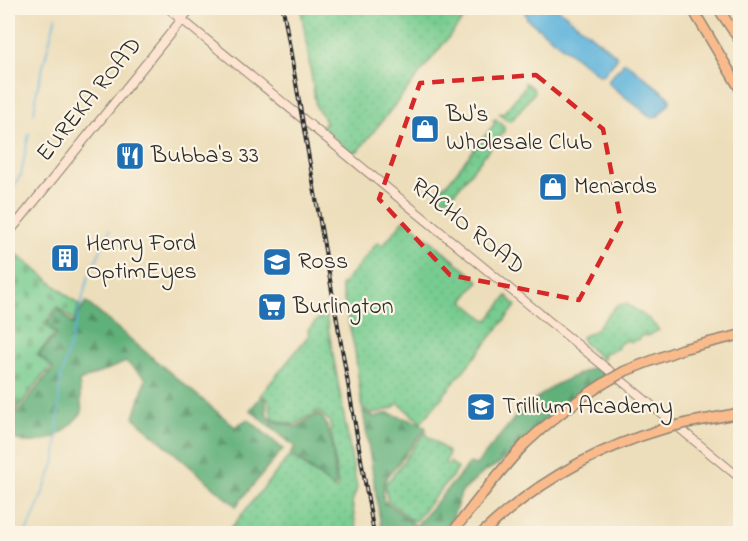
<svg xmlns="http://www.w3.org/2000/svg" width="748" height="541" font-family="'Indie Flower',sans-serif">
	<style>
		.grass { fill: url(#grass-dots); stroke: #517c5e; stroke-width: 1.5 }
		.forest { fill: url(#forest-firs); stroke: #466e52; stroke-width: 1.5 }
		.cemetery { fill: url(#cemetery-stones); stroke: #517c5e; stroke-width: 1.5 }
		.water { fill: #5eb4db; stroke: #447083; stroke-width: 1.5 }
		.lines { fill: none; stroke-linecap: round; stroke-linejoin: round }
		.stream { stroke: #5eb4db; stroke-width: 1.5 }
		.secondary-casing { stroke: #8c8473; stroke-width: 10 }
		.highway-casing { stroke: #8c8473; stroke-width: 12 }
		.secondary { stroke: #fde4d1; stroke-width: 8 }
		.highway { stroke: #fabb8c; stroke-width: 9 }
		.rail-casing { stroke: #2b2b2b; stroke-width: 4 }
		.rail { stroke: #fcf5e5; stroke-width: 1.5; stroke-dasharray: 4.5; stroke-linecap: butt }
		.highway-bridge-casing { stroke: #8c8473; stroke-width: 12; stroke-linecap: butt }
		.highway-bridge { stroke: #fabb8c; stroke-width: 9 }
		.marked { fill: none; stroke: #d62828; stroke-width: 4.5; stroke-dasharray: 12 8; stroke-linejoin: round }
		.labels { text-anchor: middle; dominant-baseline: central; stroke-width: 4.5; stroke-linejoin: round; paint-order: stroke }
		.street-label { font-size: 24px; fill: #2b2b2b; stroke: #fcf5e5 }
		.poi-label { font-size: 24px; fill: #2b2b2b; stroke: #fcf5e5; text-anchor: start }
	</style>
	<defs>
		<pattern id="grass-dots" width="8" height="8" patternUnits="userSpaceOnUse" patternTransform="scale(1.5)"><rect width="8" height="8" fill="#77cc90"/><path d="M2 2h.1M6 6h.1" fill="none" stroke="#67af7c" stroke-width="1.8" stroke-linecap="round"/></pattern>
		<pattern id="forest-firs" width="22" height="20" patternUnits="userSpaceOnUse" patternTransform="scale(1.5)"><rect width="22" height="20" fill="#61b07a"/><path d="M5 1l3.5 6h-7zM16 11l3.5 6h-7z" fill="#508f64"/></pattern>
		<pattern id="cemetery-stones" width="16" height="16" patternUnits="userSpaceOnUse" patternTransform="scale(1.5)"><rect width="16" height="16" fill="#77cc90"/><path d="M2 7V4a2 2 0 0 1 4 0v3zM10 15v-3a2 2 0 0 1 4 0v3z" fill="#67af7c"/></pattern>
	</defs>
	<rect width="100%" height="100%" fill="#fcf5e5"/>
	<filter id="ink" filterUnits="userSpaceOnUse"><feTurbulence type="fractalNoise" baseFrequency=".0167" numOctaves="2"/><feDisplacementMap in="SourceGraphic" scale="12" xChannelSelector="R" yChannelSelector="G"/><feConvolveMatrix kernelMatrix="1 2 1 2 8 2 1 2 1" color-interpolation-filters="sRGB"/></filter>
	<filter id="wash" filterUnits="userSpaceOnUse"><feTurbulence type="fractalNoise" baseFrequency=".008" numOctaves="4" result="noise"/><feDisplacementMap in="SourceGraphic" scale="24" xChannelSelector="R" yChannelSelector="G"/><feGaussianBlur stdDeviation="1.35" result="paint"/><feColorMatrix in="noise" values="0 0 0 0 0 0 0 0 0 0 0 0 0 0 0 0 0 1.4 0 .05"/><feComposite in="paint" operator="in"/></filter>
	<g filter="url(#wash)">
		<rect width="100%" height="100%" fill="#eddebb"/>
		<g class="grass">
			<path d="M301,8H472L358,151H355V153L349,151L321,126L325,124L323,116L316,107Z"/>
			<path d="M524,82L533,88L534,93L513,119L508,121L499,113L503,114L526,85Z"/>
			<path d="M496,119L504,126V131L450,198L444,199L438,194L437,190L442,185L445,186L495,123L493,120Z"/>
			<path d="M405,219L479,281L463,301L486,320L489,319L507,296L516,306L421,423L398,403L393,408L373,414L362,408L355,351L341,286L378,242L383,245Z"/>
			<path d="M627,304L649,319L659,330L647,336L642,335L639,339L631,342L628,340L620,343L617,349L604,353L603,360L583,342L582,337L594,331L617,305Z"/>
			<path d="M326,316L357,488L352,502L357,533H227L290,455L336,490L338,487L330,422L319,411L294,425L273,419C269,411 272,403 266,397L260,396L309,335L308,330L319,318Z"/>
			<path d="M426,431L427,435L448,452V456L445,463L448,465L450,462L458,469L415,521L411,520L387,500L385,483L391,478Z"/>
		</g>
		<g class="forest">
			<path d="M86,302L235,427L248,419L283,449L236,506L134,418L146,378L126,362L79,381L82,413C75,419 69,428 61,433C47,443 21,447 8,434V424L53,368L39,355L57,334L47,324L59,309L73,324Z"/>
			<path d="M596,366L606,374L559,407L533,430L502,462L484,472L461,493L453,517L440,533H382L363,411L374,417L388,413L419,423L426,428L384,481L383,500L416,526L470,463L476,465L522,409L555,385Z"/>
			<path d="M260,398L266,399L267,416L274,421L296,427L318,414C333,422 334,469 336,485L334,488L291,453L295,447L250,410Z"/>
		</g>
		<path class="cemetery" d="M13,251L79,305L75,321L58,307L44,324L55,333L37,355L51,366L8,420V258Z"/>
		<g class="water">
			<path d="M528,8H557L616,55L617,58L603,75H599L527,19L525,12Z"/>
			<path d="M623,63H627L669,97L670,102L658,116L652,118L609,84V80L618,69H620Z"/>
		</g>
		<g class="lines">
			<g class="stream">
				<path d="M34,113L37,90L56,16"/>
				<path d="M8,194L21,175L29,133"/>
				<path d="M25,534L33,518L56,459L60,381L88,278L110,230"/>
			</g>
		</g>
	</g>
	<g filter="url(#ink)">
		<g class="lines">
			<g class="secondary-casing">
				<g id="secondary">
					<path d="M168,8L740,478"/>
					<path d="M8,234L191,8"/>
				</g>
			</g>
			<g class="highway-casing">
				<g id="highway">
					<path d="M692,8L740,89"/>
					<path d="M718,8L740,41"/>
					<path d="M625,371L682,349L740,335"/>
					<path d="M687,423L740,413"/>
					<path d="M451,534C475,504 498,472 525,444C550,420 577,400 606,382"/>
					<path d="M481,534C533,485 595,449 663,429"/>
				</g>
			</g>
			<use href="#secondary" class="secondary"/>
			<use href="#highway" class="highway"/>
			<g class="rail-casing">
				<path id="rail" d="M283,8L374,534"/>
			</g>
			<use href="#rail" class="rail"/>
			<g class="highway-bridge-casing">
				<g id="highway-bridge">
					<path d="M606,382L625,371"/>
					<path d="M663,429L687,423"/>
				</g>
			</g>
			<use href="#highway-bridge" class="highway-bridge"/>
		</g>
	</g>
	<path class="marked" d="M536,75L603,129L621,222L579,300L450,275L379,199L420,83Z"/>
	<defs>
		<g id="shop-square" transform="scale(1.5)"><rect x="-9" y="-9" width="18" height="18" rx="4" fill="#1f6fb2" stroke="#fcf5e5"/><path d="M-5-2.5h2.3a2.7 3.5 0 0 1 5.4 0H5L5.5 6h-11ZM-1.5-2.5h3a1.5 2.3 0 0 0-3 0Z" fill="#fff"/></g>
		<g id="restaurant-square" transform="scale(1.5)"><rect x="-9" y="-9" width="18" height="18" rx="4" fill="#1f6fb2" stroke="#fcf5e5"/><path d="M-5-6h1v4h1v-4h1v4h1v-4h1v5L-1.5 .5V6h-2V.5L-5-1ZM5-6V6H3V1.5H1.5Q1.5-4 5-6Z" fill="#fff"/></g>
		<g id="building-square" transform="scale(1.5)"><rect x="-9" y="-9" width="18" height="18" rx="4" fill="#1f6fb2" stroke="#fcf5e5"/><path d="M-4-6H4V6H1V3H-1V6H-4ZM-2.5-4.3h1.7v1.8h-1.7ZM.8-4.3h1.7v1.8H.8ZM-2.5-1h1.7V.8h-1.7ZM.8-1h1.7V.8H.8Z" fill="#fff"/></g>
		<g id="university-square" transform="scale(1.5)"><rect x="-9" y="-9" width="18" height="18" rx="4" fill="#1f6fb2" stroke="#fcf5e5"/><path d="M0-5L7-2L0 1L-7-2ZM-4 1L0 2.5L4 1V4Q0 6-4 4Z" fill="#fff"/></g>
		<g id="supermarket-square" transform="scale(1.5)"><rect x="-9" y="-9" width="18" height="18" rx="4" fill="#1f6fb2" stroke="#fcf5e5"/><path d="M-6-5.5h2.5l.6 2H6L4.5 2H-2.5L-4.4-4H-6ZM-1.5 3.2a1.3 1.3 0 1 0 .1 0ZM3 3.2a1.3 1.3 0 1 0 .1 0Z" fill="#fff"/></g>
		<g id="school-square" transform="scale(1.5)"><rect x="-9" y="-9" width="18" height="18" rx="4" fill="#1f6fb2" stroke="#fcf5e5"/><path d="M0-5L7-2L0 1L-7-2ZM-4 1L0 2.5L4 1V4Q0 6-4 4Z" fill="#fff"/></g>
	</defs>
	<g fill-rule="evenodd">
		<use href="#shop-square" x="425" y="129"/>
		<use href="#restaurant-square" x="130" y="156"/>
		<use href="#shop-square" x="553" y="187"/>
		<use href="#building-square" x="65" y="258"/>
		<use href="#university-square" x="277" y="262"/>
		<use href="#supermarket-square" x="272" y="307"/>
		<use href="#school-square" x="481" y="407"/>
	</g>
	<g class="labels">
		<g class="street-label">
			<text transform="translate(90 100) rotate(-51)">EUREKA ROAD</text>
			<text transform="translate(467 227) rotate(39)">RACHO ROAD</text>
		</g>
		<g class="poi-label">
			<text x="446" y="115">BJ's<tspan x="446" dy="28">Wholesale Club</tspan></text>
			<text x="151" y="156">Bubba's 33</text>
			<text x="574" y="187">Menards</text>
			<text x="86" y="244">Henry Ford<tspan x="86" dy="28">OptimEyes</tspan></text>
			<text x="298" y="262">Ross</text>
			<text x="293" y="307">Burlington</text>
			<text x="502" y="407">Trillium Academy</text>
		</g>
	</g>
	<rect width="748" height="541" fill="none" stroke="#fcf5e5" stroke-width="30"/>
</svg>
